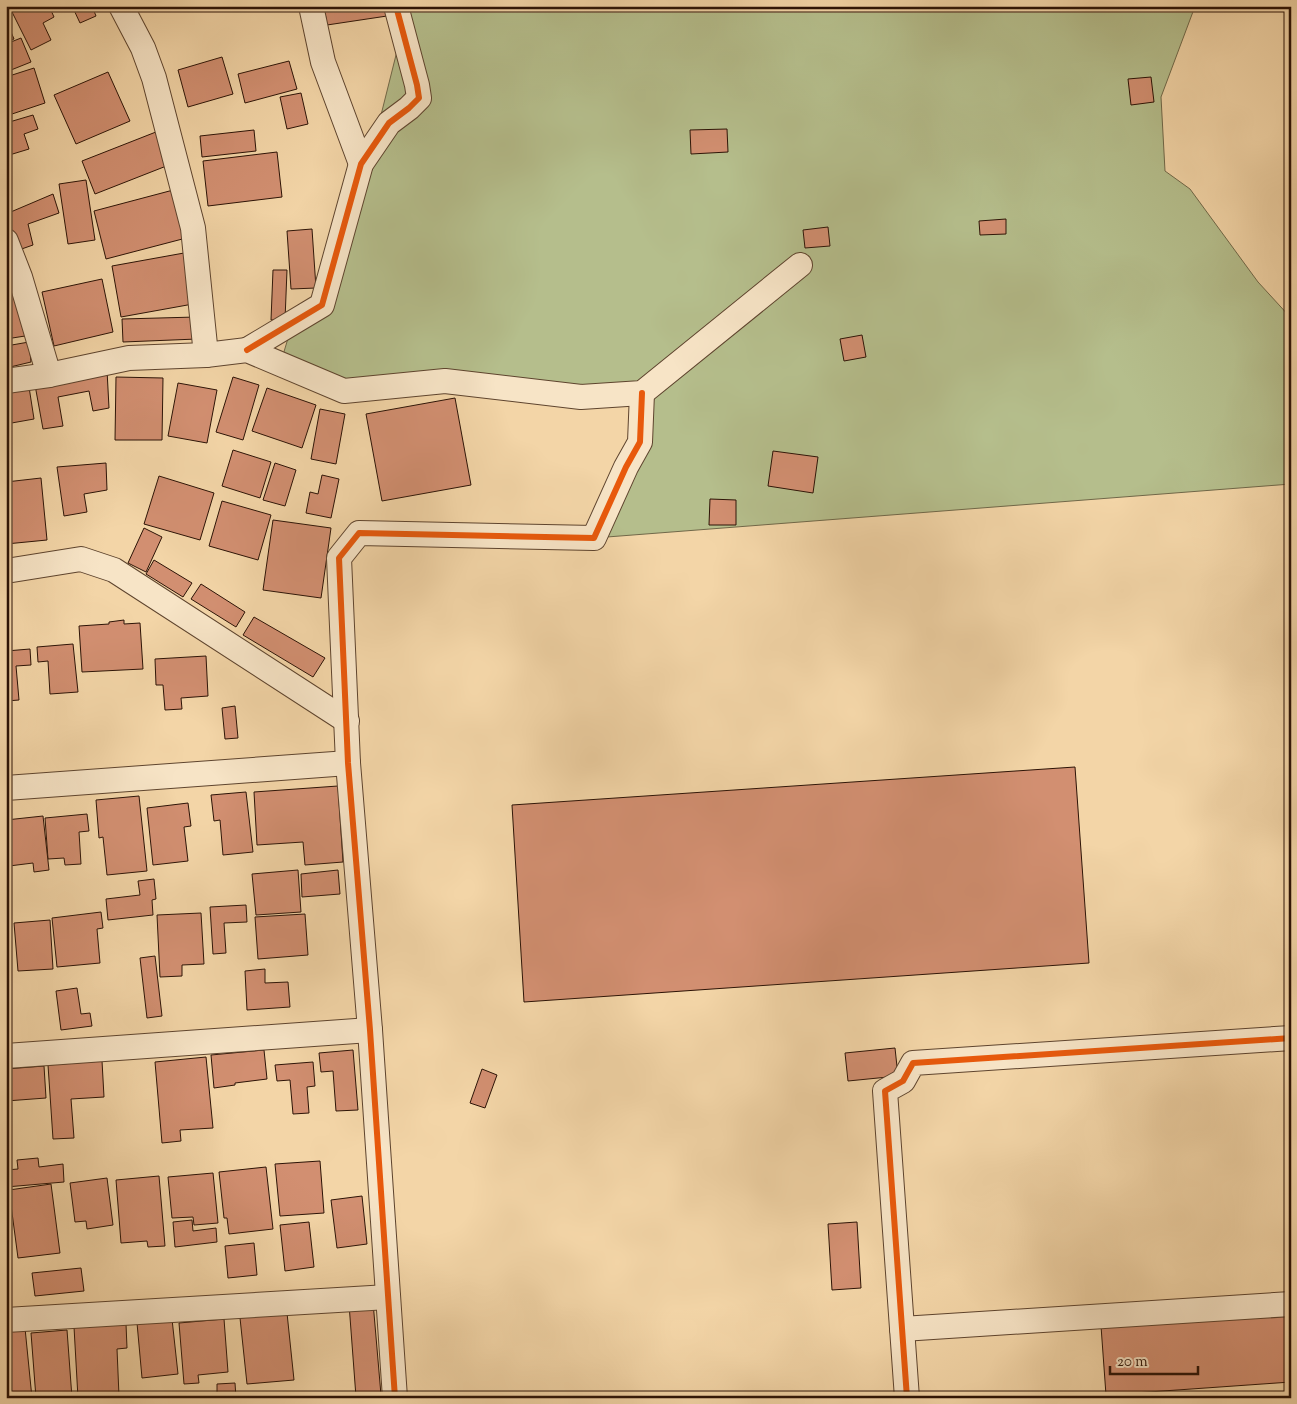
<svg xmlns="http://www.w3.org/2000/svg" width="1297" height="1404" font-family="'Sorts Mill Goudy',serif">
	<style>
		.green { fill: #b5be8c; stroke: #706849 }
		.building { fill: #d28f71; stroke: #2c1306 }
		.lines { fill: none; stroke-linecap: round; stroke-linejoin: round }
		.street-casing { stroke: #5e442e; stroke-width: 26 }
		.street { stroke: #f7e4c6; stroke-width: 24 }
		.cycleway-casing { stroke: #f7e4c6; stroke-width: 9 }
		.cycleway { stroke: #e8590c; stroke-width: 6 }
	</style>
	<rect width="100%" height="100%" fill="#f3d5a7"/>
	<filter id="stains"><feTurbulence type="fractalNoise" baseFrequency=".004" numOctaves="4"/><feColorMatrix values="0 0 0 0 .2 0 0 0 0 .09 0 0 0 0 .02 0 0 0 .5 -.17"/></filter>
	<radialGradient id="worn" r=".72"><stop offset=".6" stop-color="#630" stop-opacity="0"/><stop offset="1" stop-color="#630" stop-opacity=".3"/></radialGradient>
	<path class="green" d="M394,6H1192L1194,9L1161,97L1165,171L1190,189L1258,282L1291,318V484L594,538L626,467L641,393L445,381L344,391L280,365L289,335L333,307L401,35Z"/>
	<g class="building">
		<path d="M13,6H49L54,17L43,23L51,40L31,50L10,8Z"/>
		<path d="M77,6H92L96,16L80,23L73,8Z"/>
		<path d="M324,6H385L387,16L327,25Z"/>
		<path d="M6,20L14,39L6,42Z"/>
		<path d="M21,38L31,62L6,72V44Z"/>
		<path d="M222,57L233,94L188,107L178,70Z"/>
		<path d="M289,61L297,89L245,103L238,74Z"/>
		<path d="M34,68L45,103L6,116V77Z"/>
		<path d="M108,72L130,121L76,144L54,95Z"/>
		<path d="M1151,77L1154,102L1131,105L1128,79Z"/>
		<path d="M301,93L308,124L287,129L280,97Z"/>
		<path d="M33,115L38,129L24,134L29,149L6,156V123Z"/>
		<path d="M727,129L728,152L691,154L690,130Z"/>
		<path d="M161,130L174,163L95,194L82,161Z"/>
		<path d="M254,130L256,151L202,157L200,136Z"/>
		<path d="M277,152L282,197L208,206L203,161Z"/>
		<path d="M86,180L95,240L68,244L59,184Z"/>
		<path d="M177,189L190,237L106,259L94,211Z"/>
		<path d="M53,194L59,213L28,224L33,245L13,252L6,225V214Z"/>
		<path d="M1006,219V234L980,235L979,221Z"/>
		<path d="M828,227L830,246L805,248L803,230Z"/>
		<path d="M312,229L316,288L291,289L287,231Z"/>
		<path d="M184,253L193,304L121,317L112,266Z"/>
		<path d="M273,270H287L285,320H271Z"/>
		<path d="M102,279L113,332L54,346L42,292Z"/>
		<path d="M17,287L25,336L6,339V289Z"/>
		<path d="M196,317L197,339L123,342L122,319Z"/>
		<path d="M862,335L866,357L844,361L840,339Z"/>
		<path d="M29,342L31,362L6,368V346Z"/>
		<path d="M107,370L109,408L93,411L89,391L58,397L63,426L43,429L35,385Z"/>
		<path d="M116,377L163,378L162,440H115Z"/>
		<path d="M233,377L259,385L243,440L216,432Z"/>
		<path d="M178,383L217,390L207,443L168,436Z"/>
		<path d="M29,387L34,419L6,424V391Z"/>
		<path d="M267,388L316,405L302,448L252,431Z"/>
		<path d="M455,398L471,485L382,501L366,414Z"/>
		<path d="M320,409L345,414L336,464L311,459Z"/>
		<path d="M233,450L271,462L260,498L222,486Z"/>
		<path d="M773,451L818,457L813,493L768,486Z"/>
		<path d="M106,463L107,490L84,494L87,512L64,516L57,467Z"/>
		<path d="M275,463L296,470L285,506L263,500Z"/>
		<path d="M322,475L339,479L331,518L306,513L310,492L318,494Z"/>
		<path d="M159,476L214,493L200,540L144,524Z"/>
		<path d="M41,478L47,540L6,544V482Z"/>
		<path d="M710,499L736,500V525H709Z"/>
		<path d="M222,501L271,515L258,560L209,546Z"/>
		<path d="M273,520L331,528L321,598L263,590Z"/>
		<path d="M144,528L162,537L146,572L128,563Z"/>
		<path d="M154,560L192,583L183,597L146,574Z"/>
		<path d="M201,584L245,612L236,627L191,599Z"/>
		<path d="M254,617L325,658L313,677L243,635Z"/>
		<path d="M124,620V624L140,623L143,669L82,672L79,626L109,624V622Z"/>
		<path d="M73,644L78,692L50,694L48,661L38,662L37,647Z"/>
		<path d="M30,649L31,665L16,666L19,700L6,701V651Z"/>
		<path d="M206,656L208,696L181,698L182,709L165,710L163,685H156L155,659Z"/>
		<path d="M235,706L238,738L225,739L222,708Z"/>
		<path d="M1075,767L1089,963L524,1002L512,805Z"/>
		<path d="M338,786L343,862L305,865L303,842L257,845L254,792Z"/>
		<path d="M246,792L253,852L223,855L220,820L214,821L211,795Z"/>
		<path d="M139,796L147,871L107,875L103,837L99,838L96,800Z"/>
		<path d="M188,803L191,826L184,827L188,861L153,865L147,808Z"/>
		<path d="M87,814L89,831L79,832L81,864L65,865L64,858L48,859L45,818Z"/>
		<path d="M43,816L49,870L34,872L33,863L9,866L6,844V820Z"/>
		<path d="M298,870L301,912L256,915L252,874Z"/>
		<path d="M338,870L340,894L302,897L301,874Z"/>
		<path d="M154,879L156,899L152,900L153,915L108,920L106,899L140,895L138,881Z"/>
		<path d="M246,905L247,922L224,923L226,953L213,954L210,907Z"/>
		<path d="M101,912L103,928L97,929L100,963L57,967L52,918Z"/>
		<path d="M201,913L204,964L182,965V976L160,977L157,915Z"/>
		<path d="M305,914L308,955L258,959L255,917Z"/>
		<path d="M50,920L53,969L18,971L14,923Z"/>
		<path d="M155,956L162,1016L147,1018L140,958Z"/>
		<path d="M265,969V983L288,982L290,1007L247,1010L245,971Z"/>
		<path d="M77,988L81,1014L90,1013L92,1026L61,1030L56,991Z"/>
		<path d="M895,1048L898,1076L848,1081L845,1053Z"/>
		<path d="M264,1050L267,1079L235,1083V1085L214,1088L211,1055Z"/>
		<path d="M353,1050L358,1110L336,1111L333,1071L321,1072L319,1053Z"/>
		<path d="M206,1057L213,1128L180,1130L181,1141L162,1143L155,1062Z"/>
		<path d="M102,1061L104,1097L71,1099L74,1138L53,1139L48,1065Z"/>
		<path d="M313,1062L315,1086L307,1087L309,1113L293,1114L290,1080L277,1081L275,1065Z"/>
		<path d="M44,1066L46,1098L6,1101V1069Z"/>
		<path d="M482,1069L497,1075L485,1108L470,1103Z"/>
		<path d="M38,1158L39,1167L63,1164L64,1182L6,1187V1170L18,1169L17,1160Z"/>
		<path d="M320,1161L324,1213L280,1216L275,1164Z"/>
		<path d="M266,1167L273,1229L229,1234L227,1218H224L219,1172Z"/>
		<path d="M213,1173L218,1223L194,1225L193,1217L172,1218L168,1177Z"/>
		<path d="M159,1176L165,1246L148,1247L147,1241L121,1243L116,1180Z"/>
		<path d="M107,1178L113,1225L87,1229L86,1221L75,1222L70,1183Z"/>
		<path d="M51,1184L60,1253L18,1258L9,1190Z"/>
		<path d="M362,1196L367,1244L337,1248L331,1200Z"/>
		<path d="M192,1220L193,1231L216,1228L217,1242L175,1247L173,1222Z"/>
		<path d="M309,1222L314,1267L285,1271L280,1225Z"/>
		<path d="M857,1222L861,1288L832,1290L828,1224Z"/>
		<path d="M254,1243L257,1275L228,1278L225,1246Z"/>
		<path d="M81,1268L84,1291L35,1296L32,1273Z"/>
		<path d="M373,1302L381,1395L356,1397L349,1304Z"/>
		<path d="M1291,1312V1382L1106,1395L1101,1326Z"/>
		<path d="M287,1313L294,1380L247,1384L240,1318Z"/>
		<path d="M172,1319L178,1374L142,1378L137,1323Z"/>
		<path d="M224,1319L228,1372L198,1375L199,1383L184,1384L179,1323Z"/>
		<path d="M126,1324L127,1348L117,1349L119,1396L78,1398L74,1327Z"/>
		<path d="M25,1328L32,1398H6V1330Z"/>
		<path d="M67,1330L72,1398H36L31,1333Z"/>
		<path d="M235,1383L236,1398H217V1384Z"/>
	</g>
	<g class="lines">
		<g class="street-casing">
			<g id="street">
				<path d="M121,6L143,48L154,78L193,228L206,355"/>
				<path d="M311,6L323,62L361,164"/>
				<path d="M6,241L20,277L49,375"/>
				<path d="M247,350L322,305L361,164L389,123L409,108L419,98L417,85L396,6"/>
				<path d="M6,381L49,375L129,358L206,355L247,350L344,391L445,381L581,397L642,393L800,265"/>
				<path d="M6,571L81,559L114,570L347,721"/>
				<path d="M6,788L348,763"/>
				<path d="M6,1056L370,1030"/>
				<path d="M6,1320L388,1297"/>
				<path d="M902,1329L1291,1304"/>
				<path d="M395,1398L370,1030L348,763L339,558L359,533L594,538L626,467L640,442L642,393"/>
				<path d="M907,1398L885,1091L903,1081L913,1063L1291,1038"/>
			</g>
		</g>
		<use href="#street" class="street"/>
		<g class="cycleway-casing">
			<g id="cycleway">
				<path d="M247,350L322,305L361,164L389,123L409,108L419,98L417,85L396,6"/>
				<path d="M395,1398L370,1030L348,763L339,558L359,533L594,538L626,467L640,442L642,393"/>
				<path d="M907,1398L885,1091L903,1081L913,1063L1291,1038"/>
			</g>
		</g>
		<use href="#cycleway" class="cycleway"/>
	</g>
	<rect width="1297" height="1404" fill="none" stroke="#f3d5a7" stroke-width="25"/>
	<rect x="8" y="8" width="1282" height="1389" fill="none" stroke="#2c1306" stroke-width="2.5"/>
	<rect x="12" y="12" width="1272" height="1379" fill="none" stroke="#2c1306"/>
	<path d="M1110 1366v8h88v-8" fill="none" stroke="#2c1306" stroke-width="2.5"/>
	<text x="1117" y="1366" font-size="15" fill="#2c1306" stroke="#f7e4c6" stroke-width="4" paint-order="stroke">20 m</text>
	<rect width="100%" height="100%" filter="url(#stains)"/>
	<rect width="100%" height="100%" fill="url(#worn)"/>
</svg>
